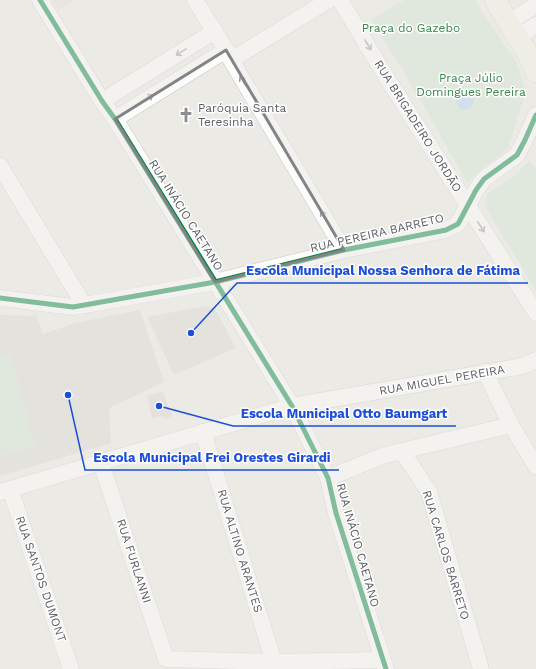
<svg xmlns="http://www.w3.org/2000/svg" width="536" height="669" font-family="'Work Sans',sans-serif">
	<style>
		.education { fill: #dbdad3 }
		.medical { fill: #e7ddd8 }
		.green { fill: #d3e7d4 }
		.water { fill: #b9d2f4 }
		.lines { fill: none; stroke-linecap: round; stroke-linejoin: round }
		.minor-casing { stroke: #c8c8c7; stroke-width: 17 }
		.major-casing { stroke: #d2ceb4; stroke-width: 22 }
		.minor { stroke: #fcfcfb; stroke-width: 16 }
		.major { stroke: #f2f2e7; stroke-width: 21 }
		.cycleway-casing { stroke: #fff; stroke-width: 8 }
		.cycleway { stroke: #00873e; stroke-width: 5 }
		.oneway { stroke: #9b9da0 }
		.marked { fill: none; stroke: #838487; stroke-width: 3; stroke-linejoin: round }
		.labels { text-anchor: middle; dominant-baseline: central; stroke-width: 3; stroke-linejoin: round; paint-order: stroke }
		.park-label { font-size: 12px; fill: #398449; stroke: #fff }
		.poi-label { font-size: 12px; fill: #5b5d63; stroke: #fff; text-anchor: start }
		.street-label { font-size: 12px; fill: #5b5d63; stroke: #fff }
		.leader { fill: none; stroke: #1d4ed8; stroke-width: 1.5 }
		.callout-dot { fill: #1d4ed8; stroke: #fff; stroke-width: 1.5 }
		.callout-label { font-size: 13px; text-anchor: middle; font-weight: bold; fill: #1d4ed8; stroke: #fff; stroke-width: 3; stroke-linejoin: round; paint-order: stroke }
	</style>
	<rect width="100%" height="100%" fill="#ebeae5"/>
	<g class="education">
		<path d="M206,306L215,309L236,348L174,375L147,317Z"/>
		<path d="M140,310L164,382L109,408L111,443L0,476V315L36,316L43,334L75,323Z"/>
		<path d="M163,391L172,416L165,419L162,416L152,418L147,396Z"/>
	</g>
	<path class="medical" d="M53,0H75L59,10Z"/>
	<g class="green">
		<path d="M404,0H475L483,13L517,63L526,92L508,148L467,182L401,67L371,20Z"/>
		<path d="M529,161L536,168V290L485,207L487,194L513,177Z"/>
		<path d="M10,352L35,446L0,456V355Z"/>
	</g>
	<circle class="water" cx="465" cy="101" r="9"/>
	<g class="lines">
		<g class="minor-casing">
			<g id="minor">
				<path d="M40,0L102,101L115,119L292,406L328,478L336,513L386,669"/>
				<path d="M195,0L226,50L231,60L344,250"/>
				<path d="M340,0L385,75L536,313"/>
				<path d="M509,22L536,5"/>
				<path d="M518,37L536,25"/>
				<path d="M231,60L329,0"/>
				<path d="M102,101L215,31"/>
				<path d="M115,119L226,50"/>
				<path d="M0,166L84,305"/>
				<path d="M0,298L73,307L215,282L344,250L446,230L458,224L476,190L484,179L517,155L525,140L536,115"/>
				<path d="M485,372L511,425L536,466"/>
				<path d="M203,432L276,669"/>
				<path d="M402,451L429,492L481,669"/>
				<path d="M101,463L166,659L274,662L383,660"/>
				<path d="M328,478L385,455L511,425"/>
				<path d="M10,489L71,669"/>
				<path d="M0,492L292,406L523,366L536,360"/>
			</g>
		</g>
		<g class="major-casing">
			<path id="major" d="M495,0L529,56L536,72"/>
		</g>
		<use href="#minor" class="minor"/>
		<use href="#major" class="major"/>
		<g class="cycleway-casing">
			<g id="cycleway">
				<path d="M40,0L102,101L115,119L292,406L328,478L336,513L386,669"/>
				<path d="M0,298L73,307L215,282L344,250L446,230L458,224L476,190L484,179L517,155L525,140L536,115"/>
			</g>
		</g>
		<use href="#cycleway" class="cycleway"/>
	</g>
	<defs><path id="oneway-shaft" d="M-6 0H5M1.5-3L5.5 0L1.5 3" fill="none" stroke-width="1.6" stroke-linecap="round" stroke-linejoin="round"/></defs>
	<g class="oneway">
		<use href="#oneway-shaft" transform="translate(368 45) rotate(59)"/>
		<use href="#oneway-shaft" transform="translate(181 52) rotate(148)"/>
		<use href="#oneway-shaft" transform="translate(243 81) rotate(-121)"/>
		<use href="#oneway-shaft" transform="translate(148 98) rotate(-32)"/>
		<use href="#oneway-shaft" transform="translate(324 216) rotate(-121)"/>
		<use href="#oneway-shaft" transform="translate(481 227) rotate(58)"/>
	</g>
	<path d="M0 0H536V669H0ZM226,50L344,250L215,282L115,119Z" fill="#ebeae5" fill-opacity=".55" fill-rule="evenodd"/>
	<path class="marked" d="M226,50L344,250L215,282L115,119Z"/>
	<defs>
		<g id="church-bare" transform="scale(1.2)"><path d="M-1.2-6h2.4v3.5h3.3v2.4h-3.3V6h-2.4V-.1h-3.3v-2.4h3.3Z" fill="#8d8e90" stroke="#fff" stroke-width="2.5" paint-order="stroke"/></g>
	</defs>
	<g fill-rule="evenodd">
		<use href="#church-bare" x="186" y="115"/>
	</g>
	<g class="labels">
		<g class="park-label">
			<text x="411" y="28">Praça do Gazebo</text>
			<text x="471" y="78">Praça Júlio<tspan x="471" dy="14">Domingues Pereira</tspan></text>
		</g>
		<g class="poi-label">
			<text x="198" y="108">Paróquia Santa<tspan x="198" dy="14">Teresinha</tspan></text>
		</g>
		<g class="street-label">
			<text transform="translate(418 126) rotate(58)">RUA BRIGADEIRO JORDÃO</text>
			<text transform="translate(186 215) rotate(58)">RUA INÁCIO CAETANO</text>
			<text transform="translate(377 233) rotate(-13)">RUA PEREIRA BARRETO</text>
			<text transform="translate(442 380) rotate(-10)">RUA MIGUEL PEREIRA</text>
			<text transform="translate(358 545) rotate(74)">RUA INÁCIO CAETANO</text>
			<text transform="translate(240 551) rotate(73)">RUA ALTINO ARANTES</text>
			<text transform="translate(446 555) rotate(73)">RUA CARLOS BARRETO</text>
			<text transform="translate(134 561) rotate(72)">RUA FURLANNI</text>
			<text transform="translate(41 579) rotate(71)">RUA SANTOS DUMONT</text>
		</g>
	</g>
	<path class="leader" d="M191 333L237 283H528M159 406L233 426H456M68 395L85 470H339"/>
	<g class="callout-dot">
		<circle cx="191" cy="333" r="4"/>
		<circle cx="159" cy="406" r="4"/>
		<circle cx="68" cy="395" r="4"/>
	</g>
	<g class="callout-label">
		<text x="383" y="275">Escola Municipal Nossa Senhora de Fátima</text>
		<text x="344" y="418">Escola Municipal Otto Baumgart</text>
		<text x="212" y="462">Escola Municipal Frei Orestes Girardi</text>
	</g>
</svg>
